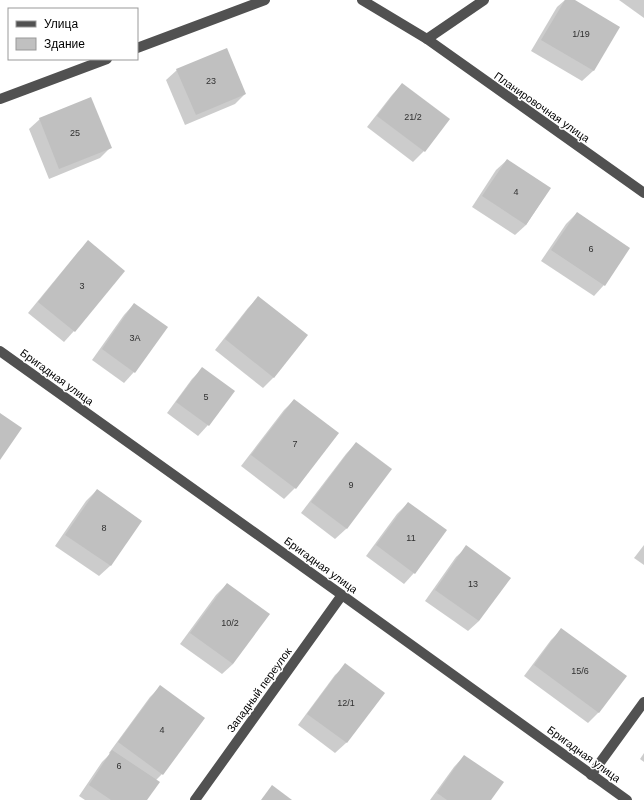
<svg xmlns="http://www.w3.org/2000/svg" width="644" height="800" font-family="Arial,sans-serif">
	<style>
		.shadow { fill: #0003 }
		.building { fill: #c0c0c0 }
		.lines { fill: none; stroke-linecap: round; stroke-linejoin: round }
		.minor { stroke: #515151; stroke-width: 10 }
		.labels { text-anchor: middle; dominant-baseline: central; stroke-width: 3; stroke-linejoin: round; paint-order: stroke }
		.number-label { font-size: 9px; fill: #303030 }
		.street-label { font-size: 11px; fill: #000; stroke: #fff }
	</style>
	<rect width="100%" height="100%" fill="#fff"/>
	<g class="shadow">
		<path d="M565,0H573L619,27L593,71L582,81L531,51L557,7Z"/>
		<path d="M619,0H644V18Z"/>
		<path d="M177,70L245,94L235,104L185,125L166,80Z"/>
		<path d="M402,84L424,151L413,162L367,127L392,95Z"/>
		<path d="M40,119L110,148L100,158L49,179L29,129Z"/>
		<path d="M507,160L550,188L526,225L515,235L472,207L496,170Z"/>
		<path d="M577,213L604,285L594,296L541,261L566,224Z"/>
		<path d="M88,242L74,331L64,342L28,313L78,252Z"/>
		<path d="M259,297L274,377L263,388L215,350L248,308Z"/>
		<path d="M134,304V372L124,383L92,360L124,315Z"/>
		<path d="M202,369L208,425L198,436L167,413L192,379Z"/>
		<path d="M294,400L338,433L295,488L284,499L241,466L284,410Z"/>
		<path d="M356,443L390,469L346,529L335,539L301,513L346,454Z"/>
		<path d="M97,490L141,521L110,566L99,576L55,546L86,501Z"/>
		<path d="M408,503L414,573L404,584L366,556L397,514Z"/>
		<path d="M644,545V565L634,558Z"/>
		<path d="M467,547L479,621L468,631L425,601L456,557Z"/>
		<path d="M227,584L233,664L222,674L180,644L216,595Z"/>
		<path d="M561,630L599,712L588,723L524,676L551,640Z"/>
		<path d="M346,665L384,693L346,743L335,753L298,725L335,675Z"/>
		<path d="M160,687L162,774L156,780L146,800H85L79,796L102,762L110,754L109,753L150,697Z"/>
		<path d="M644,753V762L640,759Z"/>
		<path d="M464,756L490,800H430L454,767Z"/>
	</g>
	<g class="building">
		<path d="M565,0H575L620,27L594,71L541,40Z"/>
		<path d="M227,48L246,94L196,115L176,69Z"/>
		<path d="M402,83L450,119L425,152L377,116Z"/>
		<path d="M91,97L112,148L59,169L39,118Z"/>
		<path d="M507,159L551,188L526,225L482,196Z"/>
		<path d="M577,212L630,248L605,286L551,250Z"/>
		<path d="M88,240L125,271L75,332L38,302Z"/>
		<path d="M258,296L308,335L274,378L225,339Z"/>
		<path d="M134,303L168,327L135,373L102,349Z"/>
		<path d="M202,367L235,391L209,426L176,402Z"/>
		<path d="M294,399L339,433L296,489L251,455Z"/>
		<path d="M0,413L22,428L0,460Z"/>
		<path d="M356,442L392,469L347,529L311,502Z"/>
		<path d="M97,489L142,521L111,566L65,535Z"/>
		<path d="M408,502L447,530L415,574L376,545Z"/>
		<path d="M466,545L511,578L479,621L435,590Z"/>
		<path d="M227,583L270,614L233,664L190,633Z"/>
		<path d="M561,628L627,676L599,713L534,665Z"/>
		<path d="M345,663L385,693L347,743L307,714Z"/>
		<path d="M160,685L205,718L163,775L118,742Z"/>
		<path d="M112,750L160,782L147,800H111L89,785Z"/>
		<path d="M464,755L504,782L491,800H447L437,793Z"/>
		<path d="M272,785L292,800H261Z"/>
	</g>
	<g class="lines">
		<g class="minor">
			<path d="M362,0L427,39L644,193"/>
			<path d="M427,39L484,0"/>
			<path d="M137,48L265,0"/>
			<path d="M0,99L107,59"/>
			<path d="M0,351L342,595L627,800"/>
			<path d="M591,775L644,702"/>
			<path d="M195,800L342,595"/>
		</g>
	</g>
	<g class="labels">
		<g class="number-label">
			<text x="581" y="34">1/19</text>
			<text x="211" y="81">23</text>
			<text x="413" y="117">21/2</text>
			<text x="75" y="133">25</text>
			<text x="516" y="192">4</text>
			<text x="591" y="249">6</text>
			<text x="82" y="286">3</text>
			<text x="135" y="338">3А</text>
			<text x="206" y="397">5</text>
			<text x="295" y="444">7</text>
			<text x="351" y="485">9</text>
			<text x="104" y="528">8</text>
			<text x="411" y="538">11</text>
			<text x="473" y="584">13</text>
			<text x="230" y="623">10/2</text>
			<text x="580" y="671">15/6</text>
			<text x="346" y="703">12/1</text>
			<text x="162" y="730">4</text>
			<text x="119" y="766">6</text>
		</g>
		<g class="street-label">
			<text transform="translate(542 107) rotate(35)">Планировочная улица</text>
			<text transform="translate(57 377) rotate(36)">Бригадная улица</text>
			<text transform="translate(321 565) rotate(36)">Бригадная улица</text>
			<text transform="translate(259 690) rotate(-54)">Западный переулок</text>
			<text transform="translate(584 754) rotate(36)">Бригадная улица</text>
		</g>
	</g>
	<rect x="8" y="8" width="130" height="52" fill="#ffffff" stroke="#999999"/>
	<rect x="16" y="21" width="20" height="6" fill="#515151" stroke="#999999"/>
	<text x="44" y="28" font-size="12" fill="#000000">Улица</text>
	<rect x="16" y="38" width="20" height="12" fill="#c0c0c0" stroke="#999999"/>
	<text x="44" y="48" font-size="12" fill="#000000">Здание</text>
</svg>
